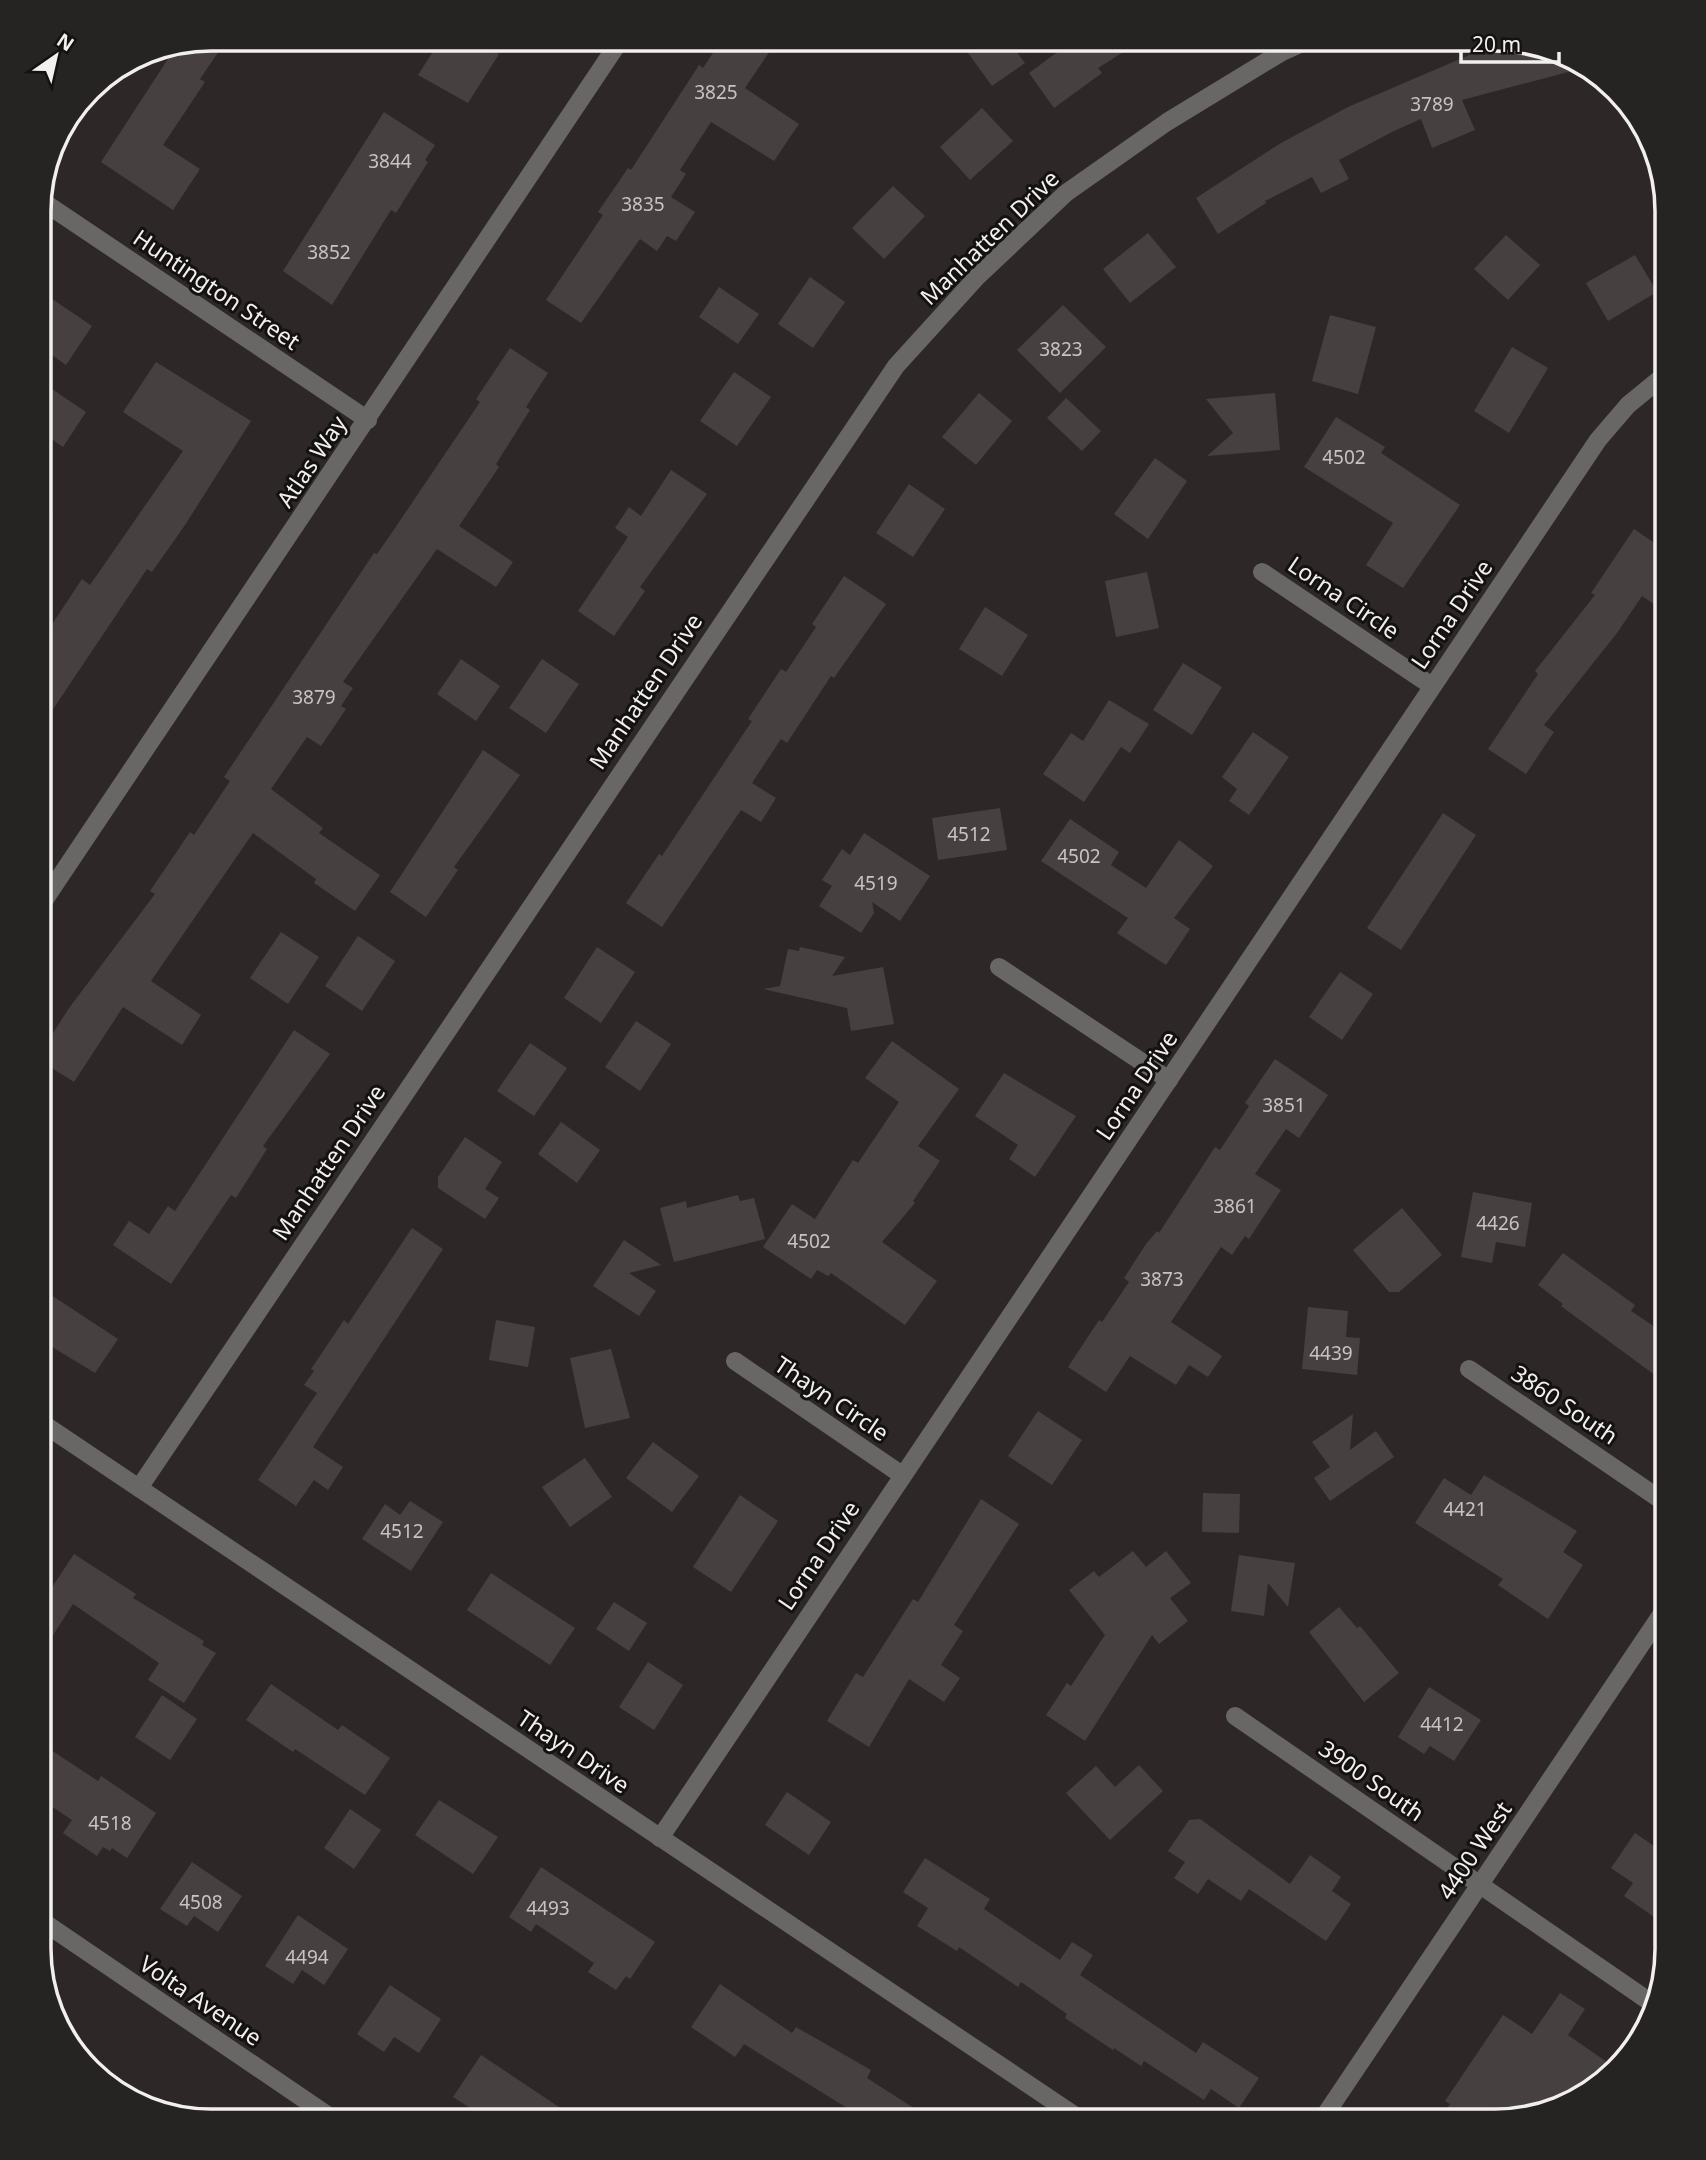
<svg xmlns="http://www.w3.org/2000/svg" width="1706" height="2160" font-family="'Noto Sans',sans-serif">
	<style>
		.building { fill: #464040 }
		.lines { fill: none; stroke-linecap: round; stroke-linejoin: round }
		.minor { stroke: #696666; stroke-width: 18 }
		.labels { text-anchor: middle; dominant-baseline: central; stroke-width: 6; stroke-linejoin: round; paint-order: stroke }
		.number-label { font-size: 19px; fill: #c8c3c3 }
		.street-label { font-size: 23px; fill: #f3efef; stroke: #141111 }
		.rim { fill: none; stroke: #f3efef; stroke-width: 3.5 }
	</style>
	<rect width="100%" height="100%" fill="#2d2827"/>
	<g class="building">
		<path d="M211,38H228L200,79L205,82L163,145L200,169L173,210L101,162L177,45Z"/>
		<path d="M441,39H475L499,54L468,103L418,75Z"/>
		<path d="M722,39H778L745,88L799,124L774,161L711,122L680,170L686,174L671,197L695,212L676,241L667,236L657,251L640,239L581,323L546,300L603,215L598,212L628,168L631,170L699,65L703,68Z"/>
		<path d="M958,39H1007L1025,63L992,86Z"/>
		<path d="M1075,39H1144L1098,68L1102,73L1054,108L1029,73Z"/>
		<path d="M1486,39H1506L1581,61L1587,67L1462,100L1475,130L1432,148L1421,119L1394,131L1339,160L1349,179L1321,193L1312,177L1265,201L1266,203L1218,234L1196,198L1281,143L1348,107L1488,47Z"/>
		<path d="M982,108L1013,141L970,180L940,147Z"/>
		<path d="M384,112L435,145L425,160L428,162L396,213L391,210L332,305L283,271Z"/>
		<path d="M893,186L925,216L884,259L852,228Z"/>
		<path d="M1148,233L1176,267L1130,303L1103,269Z"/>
		<path d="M1506,235L1540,265L1508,300L1474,269Z"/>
		<path d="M1635,255L1657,292L1608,321L1586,283Z"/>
		<path d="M810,277L845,302L813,348L778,324Z"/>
		<path d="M719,287L759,314L738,344L699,317Z"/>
		<path d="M39,290L92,326L66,365L39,346Z"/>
		<path d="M1063,305L1106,347L1060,393L1017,350Z"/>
		<path d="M1330,315L1376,327L1358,394L1312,381Z"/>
		<path d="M1512,347L1548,368L1509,433L1474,411Z"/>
		<path d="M510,348L548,373L526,407L530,410L496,464L499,467L459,526L513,562L496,587L437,549L343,682L353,688L341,706L346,709L321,746L307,737L271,789L323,828L319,833L380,875L355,911L314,883L316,879L253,833L151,981L201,1015L182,1045L123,1007L74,1082L39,1060V1055L69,1008L155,894L150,891L190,832L194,835L230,781L224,777L374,553L377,554L393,531L480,402L476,399Z"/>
		<path d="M156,362L251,421L185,525L152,572L147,569L39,730V644L82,579L90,585L183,451L123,412Z"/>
		<path d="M734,372L771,397L737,446L700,421Z"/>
		<path d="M52,389L86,412L63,447L39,430V408Z"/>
		<path d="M979,393L1012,421L976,465L942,437Z"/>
		<path d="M1275,393L1280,450L1207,456L1233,433L1206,399Z"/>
		<path d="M1066,398L1101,431L1082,451L1047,418Z"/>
		<path d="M1336,417L1385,447L1381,453L1460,505L1403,588L1366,565L1393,523L1304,467Z"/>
		<path d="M1155,458L1187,481L1148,539L1114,514Z"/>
		<path d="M671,470L707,494L640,587L645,591L614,636L578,611L628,537L615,528L629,507L641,516Z"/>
		<path d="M909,484L945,509L913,557L876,533Z"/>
		<path d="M1634,529L1668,552V614L1642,596L1617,633L1544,725L1554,732L1526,774L1488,749L1538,674L1535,671L1595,595L1591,593Z"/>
		<path d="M1147,572L1159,628L1116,637L1105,581Z"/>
		<path d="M844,576L886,604L834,678L831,676L787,743L781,739L752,783L776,798L761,822L741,810L662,927L626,903L659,854L662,856L752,721L748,719L781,669L786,672L816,627L812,624Z"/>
		<path d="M985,607L1028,635L1002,676L959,649Z"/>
		<path d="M461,659L500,686L476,721L437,694Z"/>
		<path d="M542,659L579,684L546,733L509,708Z"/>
		<path d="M1183,663L1222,687L1192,735L1153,710Z"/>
		<path d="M1109,700L1149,724L1130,753L1121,747L1084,802L1043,774L1071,733L1083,741Z"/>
		<path d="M1253,732L1289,757L1249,815L1229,801L1237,789L1222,777Z"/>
		<path d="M483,750L520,775L454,867L458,870L426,917L390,892Z"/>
		<path d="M1000,808L1007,850L938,860L932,818Z"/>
		<path d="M1443,813L1476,835L1401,950L1367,928Z"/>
		<path d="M1070,819L1119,852L1111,865L1146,888L1179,840L1213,866L1174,918L1190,929L1166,965L1117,933L1128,918L1041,861Z"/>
		<path d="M864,833L930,876L900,921L872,902L874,913L861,933L819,906L832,886L822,880L842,849L850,855Z"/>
		<path d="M281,932L319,957L288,1004L250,978Z"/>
		<path d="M358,936L395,961L362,1011L325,986Z"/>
		<path d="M597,947L635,972L601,1023L564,998Z"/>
		<path d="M800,947L845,957L832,976L883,967L894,1024L851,1031L847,1008L763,989L780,986L788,949L799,951Z"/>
		<path d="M1340,972L1373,994L1342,1040L1309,1017Z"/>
		<path d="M636,1021L671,1044L640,1091L605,1067Z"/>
		<path d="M294,1030L330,1054L263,1146L267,1149L236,1198L231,1195L171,1284L113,1245L129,1221L149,1234L168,1206L175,1211Z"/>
		<path d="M892,1041L959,1089L918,1146L940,1161L913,1201L915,1203L882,1242L937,1281L905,1325L831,1273L828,1276L817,1270L811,1279L763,1247L792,1204L815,1219L853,1160L858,1163L899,1102L865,1078Z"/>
		<path d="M530,1043L567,1068L534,1116L497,1091Z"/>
		<path d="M1275,1059L1328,1095L1299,1138L1286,1129L1255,1174L1281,1190L1249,1239L1245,1236L1232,1255L1221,1247L1171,1322L1222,1356L1208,1377L1189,1365L1176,1385L1130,1356L1106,1392L1068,1367L1099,1320L1102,1322L1129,1282L1124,1278L1146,1244L1157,1231L1159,1233L1215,1147L1220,1150L1249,1106L1245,1103Z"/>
		<path d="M1004,1073L1076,1116L1035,1177L1009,1159L1018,1145L975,1116Z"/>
		<path d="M561,1122L600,1150L577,1183L538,1154Z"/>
		<path d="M465,1137L502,1162L485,1189L499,1198L485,1219L438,1188V1177Z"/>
		<path d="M1473,1192L1532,1203L1525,1247L1496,1242L1492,1263L1461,1257Z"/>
		<path d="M738,1195L740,1201L754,1198L765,1239L674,1262L660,1208L686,1201L687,1208Z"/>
		<path d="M1402,1208L1442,1255L1399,1292H1389L1353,1250Z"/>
		<path d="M412,1228L443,1249L313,1447L343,1467L328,1490L314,1480L296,1506L258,1480L317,1393L304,1385L314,1371L311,1369L344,1320L348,1324Z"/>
		<path d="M624,1240L661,1265L629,1273L656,1291L639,1316L593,1286Z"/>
		<path d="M1563,1253L1635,1305L1631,1311L1667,1335V1384L1561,1306L1563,1304L1538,1285Z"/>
		<path d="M39,1287L118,1339L95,1373L39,1339Z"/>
		<path d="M1308,1307L1348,1311L1346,1337L1360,1338L1357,1375L1302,1369Z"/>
		<path d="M496,1320L535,1327L528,1367L489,1360Z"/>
		<path d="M611,1349L630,1418L585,1428L570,1358Z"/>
		<path d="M1038,1411L1082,1440L1052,1485L1008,1456Z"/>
		<path d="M1353,1414L1350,1450L1376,1431L1394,1457L1330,1501L1314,1478L1330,1467L1312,1442Z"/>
		<path d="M653,1442L699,1476L672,1512L626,1478Z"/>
		<path d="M585,1458L612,1497L570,1527L542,1487Z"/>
		<path d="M1484,1475L1577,1531L1563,1552L1583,1565L1548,1619L1498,1585L1503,1579L1415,1523L1444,1478L1471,1495Z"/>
		<path d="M1203,1493L1240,1494L1239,1533L1202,1532Z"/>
		<path d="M740,1495L778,1521L731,1592L693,1567Z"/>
		<path d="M981,1499L1019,1524L954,1625L963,1631L941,1665L960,1678L944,1702L909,1679L869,1747L827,1721L856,1673L863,1677L913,1599L918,1602Z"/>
		<path d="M410,1501L443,1522L411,1571L362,1539L385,1504L400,1515Z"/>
		<path d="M1133,1551L1146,1567L1166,1551L1191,1583L1170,1598L1188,1621L1159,1644L1152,1635L1085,1741L1046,1715L1067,1683L1071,1686L1105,1635L1069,1590L1094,1571L1099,1577Z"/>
		<path d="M74,1554L136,1594L133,1598L204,1641L202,1645L216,1653L184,1703L148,1680L159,1663L73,1604L39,1657V1607Z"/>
		<path d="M1239,1555L1295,1563L1288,1607L1268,1583L1264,1616L1231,1611Z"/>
		<path d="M491,1573L575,1628L550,1665L467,1610Z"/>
		<path d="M614,1602L647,1623L629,1651L596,1629Z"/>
		<path d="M1339,1607L1357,1628L1360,1626L1399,1673L1364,1702L1309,1632Z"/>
		<path d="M648,1662L683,1685L654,1730L619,1707Z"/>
		<path d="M271,1684L338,1730L342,1725L390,1758L365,1795L295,1749L293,1752L246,1720Z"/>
		<path d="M1429,1687L1481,1720L1454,1761L1430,1746L1424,1754L1398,1737Z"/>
		<path d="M162,1695L197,1719L170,1760L135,1737Z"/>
		<path d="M39,1742L98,1781L101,1776L156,1813L127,1858L112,1848L110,1851L103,1847L97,1856L63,1833L72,1820L39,1798Z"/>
		<path d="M1139,1765L1163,1791L1110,1840L1066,1793L1096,1766L1115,1787Z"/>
		<path d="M787,1792L831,1822L809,1855L765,1825Z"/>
		<path d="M439,1800L498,1837L473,1874L415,1835Z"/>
		<path d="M350,1809L381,1830L354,1869L324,1848Z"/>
		<path d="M1189,1820L1200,1819L1290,1884L1310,1855L1341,1877L1332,1891L1351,1904L1326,1941L1249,1889L1241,1901L1208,1879L1198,1894L1174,1878L1185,1862L1168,1851Z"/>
		<path d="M1635,1833L1667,1855V1897L1654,1917L1624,1896L1633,1883L1611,1868Z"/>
		<path d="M925,1858L990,1899L984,1909L1060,1960L1072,1942L1093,1955L1080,1975L1196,2053L1203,2042L1259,2078L1239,2108L1211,2089L1204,2100L1144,2061L1141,2066L1114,2048L1113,2050L1065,2018L1067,2014L1021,1982L1018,1987L959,1947L957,1951L917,1926L928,1908L903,1892Z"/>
		<path d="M192,1862L242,1896L218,1932L194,1916L187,1926L160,1909Z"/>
		<path d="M541,1867L655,1942L630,1979L626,1976L616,1990L588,1972L594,1963L536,1924L531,1932L509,1917Z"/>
		<path d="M298,1915L348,1949L324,1985L302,1970L293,1984L265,1966Z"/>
		<path d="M720,1984L792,2033L796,2027L871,2070L867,2078L934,2121H868L744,2044L735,2057L691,2027Z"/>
		<path d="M390,1985L441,2019L419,2053L394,2037L384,2052L357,2034Z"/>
		<path d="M1560,1993L1585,2009L1568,2035L1614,2067L1591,2092L1495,2121H1438L1450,2104L1445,2101L1503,2015L1532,2034Z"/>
		<path d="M481,2055L580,2121H490L453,2097Z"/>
	</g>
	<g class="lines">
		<g class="minor">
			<path d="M39,199L368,420"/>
			<path d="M1262,572L1432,686"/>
			<path d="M39,908L621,39"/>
			<path d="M999,967L1169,1080"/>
			<path d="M735,1361L902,1475"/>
			<path d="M1469,1369L1667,1504"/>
			<path d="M39,1421L1083,2121"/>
			<path d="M139,1488L896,366L977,277L1066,193L1167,122L1282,52L1311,39"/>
			<path d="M1235,1716L1653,2004"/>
			<path d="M660,1838L1598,440L1628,405L1667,373"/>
			<path d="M39,1919L336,2121"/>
			<path d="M1321,2121L1667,1606"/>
		</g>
	</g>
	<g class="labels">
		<g class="number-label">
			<text x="716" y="92">3825</text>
			<text x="1432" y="104">3789</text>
			<text x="390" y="161">3844</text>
			<text x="643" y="204">3835</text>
			<text x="329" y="252">3852</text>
			<text x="1061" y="349">3823</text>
			<text x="1344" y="457">4502</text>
			<text x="314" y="697">3879</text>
			<text x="969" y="834">4512</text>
			<text x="1079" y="856">4502</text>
			<text x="876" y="883">4519</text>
			<text x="1284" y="1105">3851</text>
			<text x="1235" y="1206">3861</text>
			<text x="1498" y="1223">4426</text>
			<text x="809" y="1241">4502</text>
			<text x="1162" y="1279">3873</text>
			<text x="1331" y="1353">4439</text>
			<text x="1465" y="1509">4421</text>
			<text x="402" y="1531">4512</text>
			<text x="1442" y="1724">4412</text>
			<text x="110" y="1823">4518</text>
			<text x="201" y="1902">4508</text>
			<text x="548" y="1908">4493</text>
			<text x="307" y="1957">4494</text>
		</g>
		<g class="street-label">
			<text transform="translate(989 237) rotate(-44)">Manhatten Drive</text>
			<text transform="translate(217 289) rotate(34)">Huntington Street</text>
			<text transform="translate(311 461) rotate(-56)">Atlas Way</text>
			<text transform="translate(1344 597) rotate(34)">Lorna Circle</text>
			<text transform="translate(1451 614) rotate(-56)">Lorna Drive</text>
			<text transform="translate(645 691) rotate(-56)">Manhatten Drive</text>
			<text transform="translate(1136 1085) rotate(-56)">Lorna Drive</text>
			<text transform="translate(328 1162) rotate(-56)">Manhatten Drive</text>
			<text transform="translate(832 1398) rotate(34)">Thayn Circle</text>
			<text transform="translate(1565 1404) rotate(34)">3860 South</text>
			<text transform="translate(818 1555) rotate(-56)">Lorna Drive</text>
			<text transform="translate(574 1751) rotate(34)">Thayn Drive</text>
			<text transform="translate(1372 1780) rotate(35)">3900 South</text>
			<text transform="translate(1474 1850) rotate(-56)">4400 West</text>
			<text transform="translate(201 2000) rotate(34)">Volta Avenue</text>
		</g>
	</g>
	<path d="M0 0H1706V2160H0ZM211 51H1495A160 160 0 0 1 1655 211V1949A160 160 0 0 1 1495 2109H211A160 160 0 0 1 51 1949V211A160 160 0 0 1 211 51Z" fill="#262323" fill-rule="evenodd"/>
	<path class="rim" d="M211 51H1495A160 160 0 0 1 1655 211V1949A160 160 0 0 1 1495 2109H211A160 160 0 0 1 51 1949V211A160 160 0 0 1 211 51Z"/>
	<g transform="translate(56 56) rotate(34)" stroke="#141111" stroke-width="5" paint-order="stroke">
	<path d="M0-5L12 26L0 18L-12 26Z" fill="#f3efef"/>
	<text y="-10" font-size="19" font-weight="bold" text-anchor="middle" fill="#f3efef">N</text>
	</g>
	<path d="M1461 52v10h98v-10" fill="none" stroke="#f3efef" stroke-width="3.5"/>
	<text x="1472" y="52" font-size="21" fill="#f3efef" stroke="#141111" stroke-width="5" paint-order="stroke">20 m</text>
</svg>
